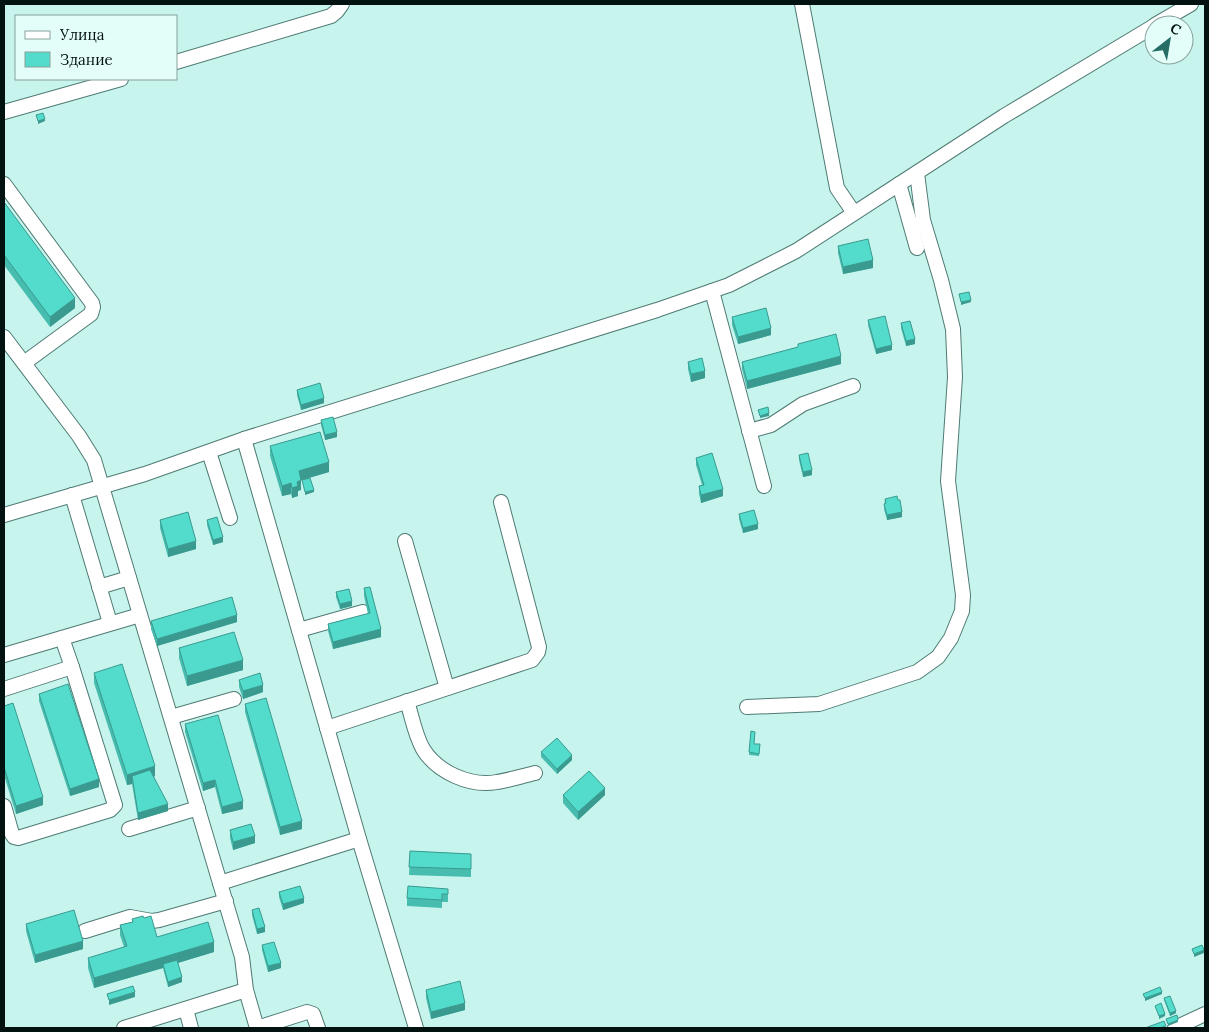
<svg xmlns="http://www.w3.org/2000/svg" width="1209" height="1032" font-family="Lora,serif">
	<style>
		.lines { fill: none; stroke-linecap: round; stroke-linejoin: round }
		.minor-casing { stroke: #4f7a74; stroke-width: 16 }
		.minor { stroke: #fff; stroke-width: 14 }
		.wall { fill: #47bdaf }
		.shaded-wall { fill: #3a9a8f }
		.building { fill: #53dccc; stroke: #3a9a8f }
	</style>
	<rect width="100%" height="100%" fill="#c7f5ee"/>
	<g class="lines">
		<g class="minor-casing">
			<g id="minor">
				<path d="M802,4L837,188L854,213"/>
				<path d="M1155,25L1191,4"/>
				<path d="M176,62L331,16L337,11L342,4"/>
				<path d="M4,112L121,79"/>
				<path d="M4,184L92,303L93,307L91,314L24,363"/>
				<path d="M899,184L917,248"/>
				<path d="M712,291L764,486"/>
				<path d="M4,337L79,436L94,460L242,957L246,990"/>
				<path d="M749,431L771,425L803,404L853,386"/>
				<path d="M244,439L359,839L416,1028"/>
				<path d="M209,452L230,518"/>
				<path d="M72,495L110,623"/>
				<path d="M4,515L145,474L244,439L657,310L729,285L796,251L1004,116L1154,26"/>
				<path d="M405,541L447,688"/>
				<path d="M99,587L129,578"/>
				<path d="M299,630L363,612"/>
				<path d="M4,655L140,615"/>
				<path d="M4,689L72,667L62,638"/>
				<path d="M407,701C412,717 415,735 423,749C437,772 470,787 497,782C510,780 522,776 535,773"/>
				<path d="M747,707L819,704L917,672L938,657L951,638L962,611L963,595L948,481L955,377L953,329L941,280L923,220L917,173"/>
				<path d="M171,717L234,699"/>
				<path d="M327,728L532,660L538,652L539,647L501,502"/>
				<path d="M4,806L12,834L14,837L18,838L110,810L115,805L72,667"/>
				<path d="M129,829L198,808"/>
				<path d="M220,883L359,839"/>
				<path d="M85,931L130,917L152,921L159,920L226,901"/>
				<path d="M186,1009L191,1028"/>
				<path d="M124,1028L246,990L257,1028"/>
				<path d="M257,1028L307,1012L313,1014L318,1028"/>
				<path d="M1175,1028L1205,1014"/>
			</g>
		</g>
		<use href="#minor" class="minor"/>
	</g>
	<g class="wall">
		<path d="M4,202L75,308L50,327L4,265Z"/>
		<path d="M838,246L873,268L843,274L838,253Z"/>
		<path d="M732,317L771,335L738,344L732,325Z"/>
		<path d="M868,320L892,350L876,354L868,325Z"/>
		<path d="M901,323L915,344L906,346L901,328Z"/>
		<path d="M798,344L841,364L747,389L742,369V362L798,347Z"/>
		<path d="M688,362L705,378L691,382L688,369Z"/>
		<path d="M297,390L324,403L301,410L297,395Z"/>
		<path d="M321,420L337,437L325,440L321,425Z"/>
		<path d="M270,446L329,472L301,480V490L298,491V496L292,498L291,494L282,496L270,456Z"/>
		<path d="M799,455L812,475L803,477L799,460Z"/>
		<path d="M696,458L723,496L701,503L699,494V486L702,485L696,465Z"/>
		<path d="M885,499L902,517L887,520L884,509Z"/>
		<path d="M739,514L758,529L743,533L739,519Z"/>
		<path d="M160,520L196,549L168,557L160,528Z"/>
		<path d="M207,520L223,542L213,545L207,525Z"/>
		<path d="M364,588L381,637L333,649L328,631V624L368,614L364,596Z"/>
		<path d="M336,592L352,606L340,609L336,597Z"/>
		<path d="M151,621L237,622L157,646L151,629Z"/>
		<path d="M179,648L243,670L187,686L179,658Z"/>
		<path d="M94,673L155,776L154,777L168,811L138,820L132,784L127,785L94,683Z"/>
		<path d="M239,680L263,692L243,699L239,687Z"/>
		<path d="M39,694L99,787L70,796L39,701Z"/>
		<path d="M245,704L302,829L280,835L245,712Z"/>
		<path d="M4,706L43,805L16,814L4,775Z"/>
		<path d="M185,724L243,809L222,814L215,787L203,791L185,732Z"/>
		<path d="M751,731L754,744H760L759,756L749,755Z"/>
		<path d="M541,752L572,760L557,774L541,757Z"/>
		<path d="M563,795H605L578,820L563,803Z"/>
		<path d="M230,830L255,843L233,850L230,838Z"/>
		<path d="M410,851L471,854V877L409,875Z"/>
		<path d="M448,889V902H442V908L407,906V898Z"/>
		<path d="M279,892L304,903L283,910L279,897Z"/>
		<path d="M252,910L265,932L257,934L252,915Z"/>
		<path d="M144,918L157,937L214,952L178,963L182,982L168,987L163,968L94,988L88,968V958L124,947L120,935V925L132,922V919Z"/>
		<path d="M26,924L83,949L35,963L26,931Z"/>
		<path d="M262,945L281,968L268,972L262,950Z"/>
		<path d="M426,990L465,1010L431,1019L426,998Z"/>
		<path d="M1164,998L1176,1013L1170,1016L1164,1000Z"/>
	</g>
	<g class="shaded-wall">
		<path d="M45,119V121L38,124V121Z"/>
		<path d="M873,260V268L843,274V267Z"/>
		<path d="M75,298V308L50,327V317Z"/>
		<path d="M971,300V302L961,305V302Z"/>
		<path d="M771,328V335L738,344V337Z"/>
		<path d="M915,339V344L906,346V341Z"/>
		<path d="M892,345V350L876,354V349Z"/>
		<path d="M841,356V364L747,389V381Z"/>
		<path d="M705,371V378L691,382V374Z"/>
		<path d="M324,398V403L301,410V405Z"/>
		<path d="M769,413V416L760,418V416Z"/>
		<path d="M337,432V437L325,440V435Z"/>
		<path d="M329,462V472L299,481V471Z"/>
		<path d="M812,470V475L803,477V472Z"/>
		<path d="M301,480V490L298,491V496L292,498V488L297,482Z"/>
		<path d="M291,483V494L282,496V486Z"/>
		<path d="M723,489V496L701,503V495Z"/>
		<path d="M314,490V492L305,495V492Z"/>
		<path d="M902,512V517L887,520V515Z"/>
		<path d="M758,524V529L743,533V528Z"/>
		<path d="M223,537V542L213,545V540Z"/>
		<path d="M196,541V549L168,557V549Z"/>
		<path d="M352,601V606L340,609V604Z"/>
		<path d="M237,615V622L157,646V639Z"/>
		<path d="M381,629V637L333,649V642Z"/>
		<path d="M243,660V670L187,686V676Z"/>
		<path d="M263,685V692L243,699V691Z"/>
		<path d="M572,755V760L557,774V769Z"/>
		<path d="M155,766V776L133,783L132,776V784L127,785V775Z"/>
		<path d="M99,779V787L70,796V789Z"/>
		<path d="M215,780V787L203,791V783Z"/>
		<path d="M605,788V795L578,820V812Z"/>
		<path d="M43,797V805L16,814V806Z"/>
		<path d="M243,801V809L222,814V807Z"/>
		<path d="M168,804V811L138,820V813Z"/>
		<path d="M302,821V829L280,835V827Z"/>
		<path d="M255,836V843L233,850V842Z"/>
		<path d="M304,898V903L283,910V904Z"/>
		<path d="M265,927V932L257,934V929Z"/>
		<path d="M83,941V949L35,963V955Z"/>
		<path d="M214,942V952L164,967L163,964V968L94,988V978Z"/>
		<path d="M1204,950V953L1194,957V954Z"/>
		<path d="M281,963V968L268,972V966Z"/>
		<path d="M182,977V982L168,987V982Z"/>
		<path d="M135,992V997L109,1005V1000Z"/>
		<path d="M1162,992V994L1145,1001V998Z"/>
		<path d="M465,1003V1010L431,1019V1012Z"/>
		<path d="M1176,1011V1013L1170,1016V1013Z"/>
		<path d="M1165,1014V1016L1159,1019V1016Z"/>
		<path d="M1178,1020V1022L1168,1026V1024Z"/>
	</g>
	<g class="building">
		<path d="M43,113L45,119L38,121L36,115Z"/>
		<path d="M4,202L75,298L50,317L4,255Z"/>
		<path d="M868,239L873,260L843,267L838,246Z"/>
		<path d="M969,292L971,300L961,302L959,294Z"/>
		<path d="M766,308L771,328L738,337L732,317Z"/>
		<path d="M885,316L892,345L876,349L868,320Z"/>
		<path d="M910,321L915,339L906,341L901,323Z"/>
		<path d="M836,334L841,356L747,381L742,362L798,347V344Z"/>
		<path d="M702,358L705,371L691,374L688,362Z"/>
		<path d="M320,383L324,398L301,405L297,390Z"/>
		<path d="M768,407L769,413L760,416L758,410Z"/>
		<path d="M333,417L337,432L325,435L321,420Z"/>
		<path d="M320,432L329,462L299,471L301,480L297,482L298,486L292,488L291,483L282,486L270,446Z"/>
		<path d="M712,453L723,489L701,495L699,486L704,485L696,458Z"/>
		<path d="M808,453L812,470L803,472L799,455Z"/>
		<path d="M310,478L314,490L305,492L302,480Z"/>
		<path d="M897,496L898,500H900L902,512L887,515L884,504L886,503L885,499Z"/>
		<path d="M754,510L758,524L743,528L739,514Z"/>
		<path d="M188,512L196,541L168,549L160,520Z"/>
		<path d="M217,517L223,537L213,540L207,520Z"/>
		<path d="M370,587L381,629L333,642L328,624L370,613L364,588Z"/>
		<path d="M349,589L352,601L340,604L336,592Z"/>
		<path d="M232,597L237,615L157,639L151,621Z"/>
		<path d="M234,632L243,660L187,676L179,648Z"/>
		<path d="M122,664L155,766L127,775L94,673Z"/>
		<path d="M260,673L263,685L243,691L239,680Z"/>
		<path d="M68,684L99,779L70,789L39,694Z"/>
		<path d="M266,698L302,821L280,827L245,704Z"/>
		<path d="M13,703L43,797L16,806L4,767V706Z"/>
		<path d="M218,715L243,801L222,807L215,780L203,783L185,724Z"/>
		<path d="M751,731L755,732L754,744H760L759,754L749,752Z"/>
		<path d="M557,738L572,755L557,769L541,752Z"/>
		<path d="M150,770L168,804L138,813L132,776Z"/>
		<path d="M589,771L605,788L578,812L563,795Z"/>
		<path d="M251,824L255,836L233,842L230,830Z"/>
		<path d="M410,851L471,854V869L409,867Z"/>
		<path d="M300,886L304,898L283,904L279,892Z"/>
		<path d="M408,886L448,889V894H442V900L407,898Z"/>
		<path d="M259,908L265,927L257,929L252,910Z"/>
		<path d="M74,910L83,941L35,955L26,924Z"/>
		<path d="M143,916L144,918L151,916L157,937L208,922L214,942L94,978L88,958L127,946L120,925L133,922L132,919Z"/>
		<path d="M274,942L281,963L268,966L262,945Z"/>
		<path d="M1202,945L1204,950L1194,954L1192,949Z"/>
		<path d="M177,960L182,977L168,982L163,964Z"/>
		<path d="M460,981L465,1003L431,1012L426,990Z"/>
		<path d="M133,986L135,992L109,1000L107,994Z"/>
		<path d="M1160,987L1162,992L1145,998L1143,994Z"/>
		<path d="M1170,996L1176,1011L1170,1013L1164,998Z"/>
		<path d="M1161,1003L1165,1014L1159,1016L1155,1006Z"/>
		<path d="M1177,1015L1178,1020L1168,1024L1166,1019Z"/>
		<path d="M1164,1021L1166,1026L1159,1028H1145Z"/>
	</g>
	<rect width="1209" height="1032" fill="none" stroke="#021210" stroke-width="10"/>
	<rect x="15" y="15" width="162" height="65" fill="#e3fef9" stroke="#89a09c"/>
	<rect x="25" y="31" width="25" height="8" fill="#ffffff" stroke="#89a09c"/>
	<text x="60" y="40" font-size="15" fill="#021210">Улица</text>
	<rect x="25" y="52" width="25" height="15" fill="#53dccc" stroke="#89a09c"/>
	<text x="60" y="65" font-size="15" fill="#021210">Здание</text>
	<g transform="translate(1169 40) rotate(31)"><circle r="24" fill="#e3fef9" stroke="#89a09c"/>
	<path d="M0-4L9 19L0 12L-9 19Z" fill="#256d65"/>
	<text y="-8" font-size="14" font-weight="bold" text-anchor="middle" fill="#021210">С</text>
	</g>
</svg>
